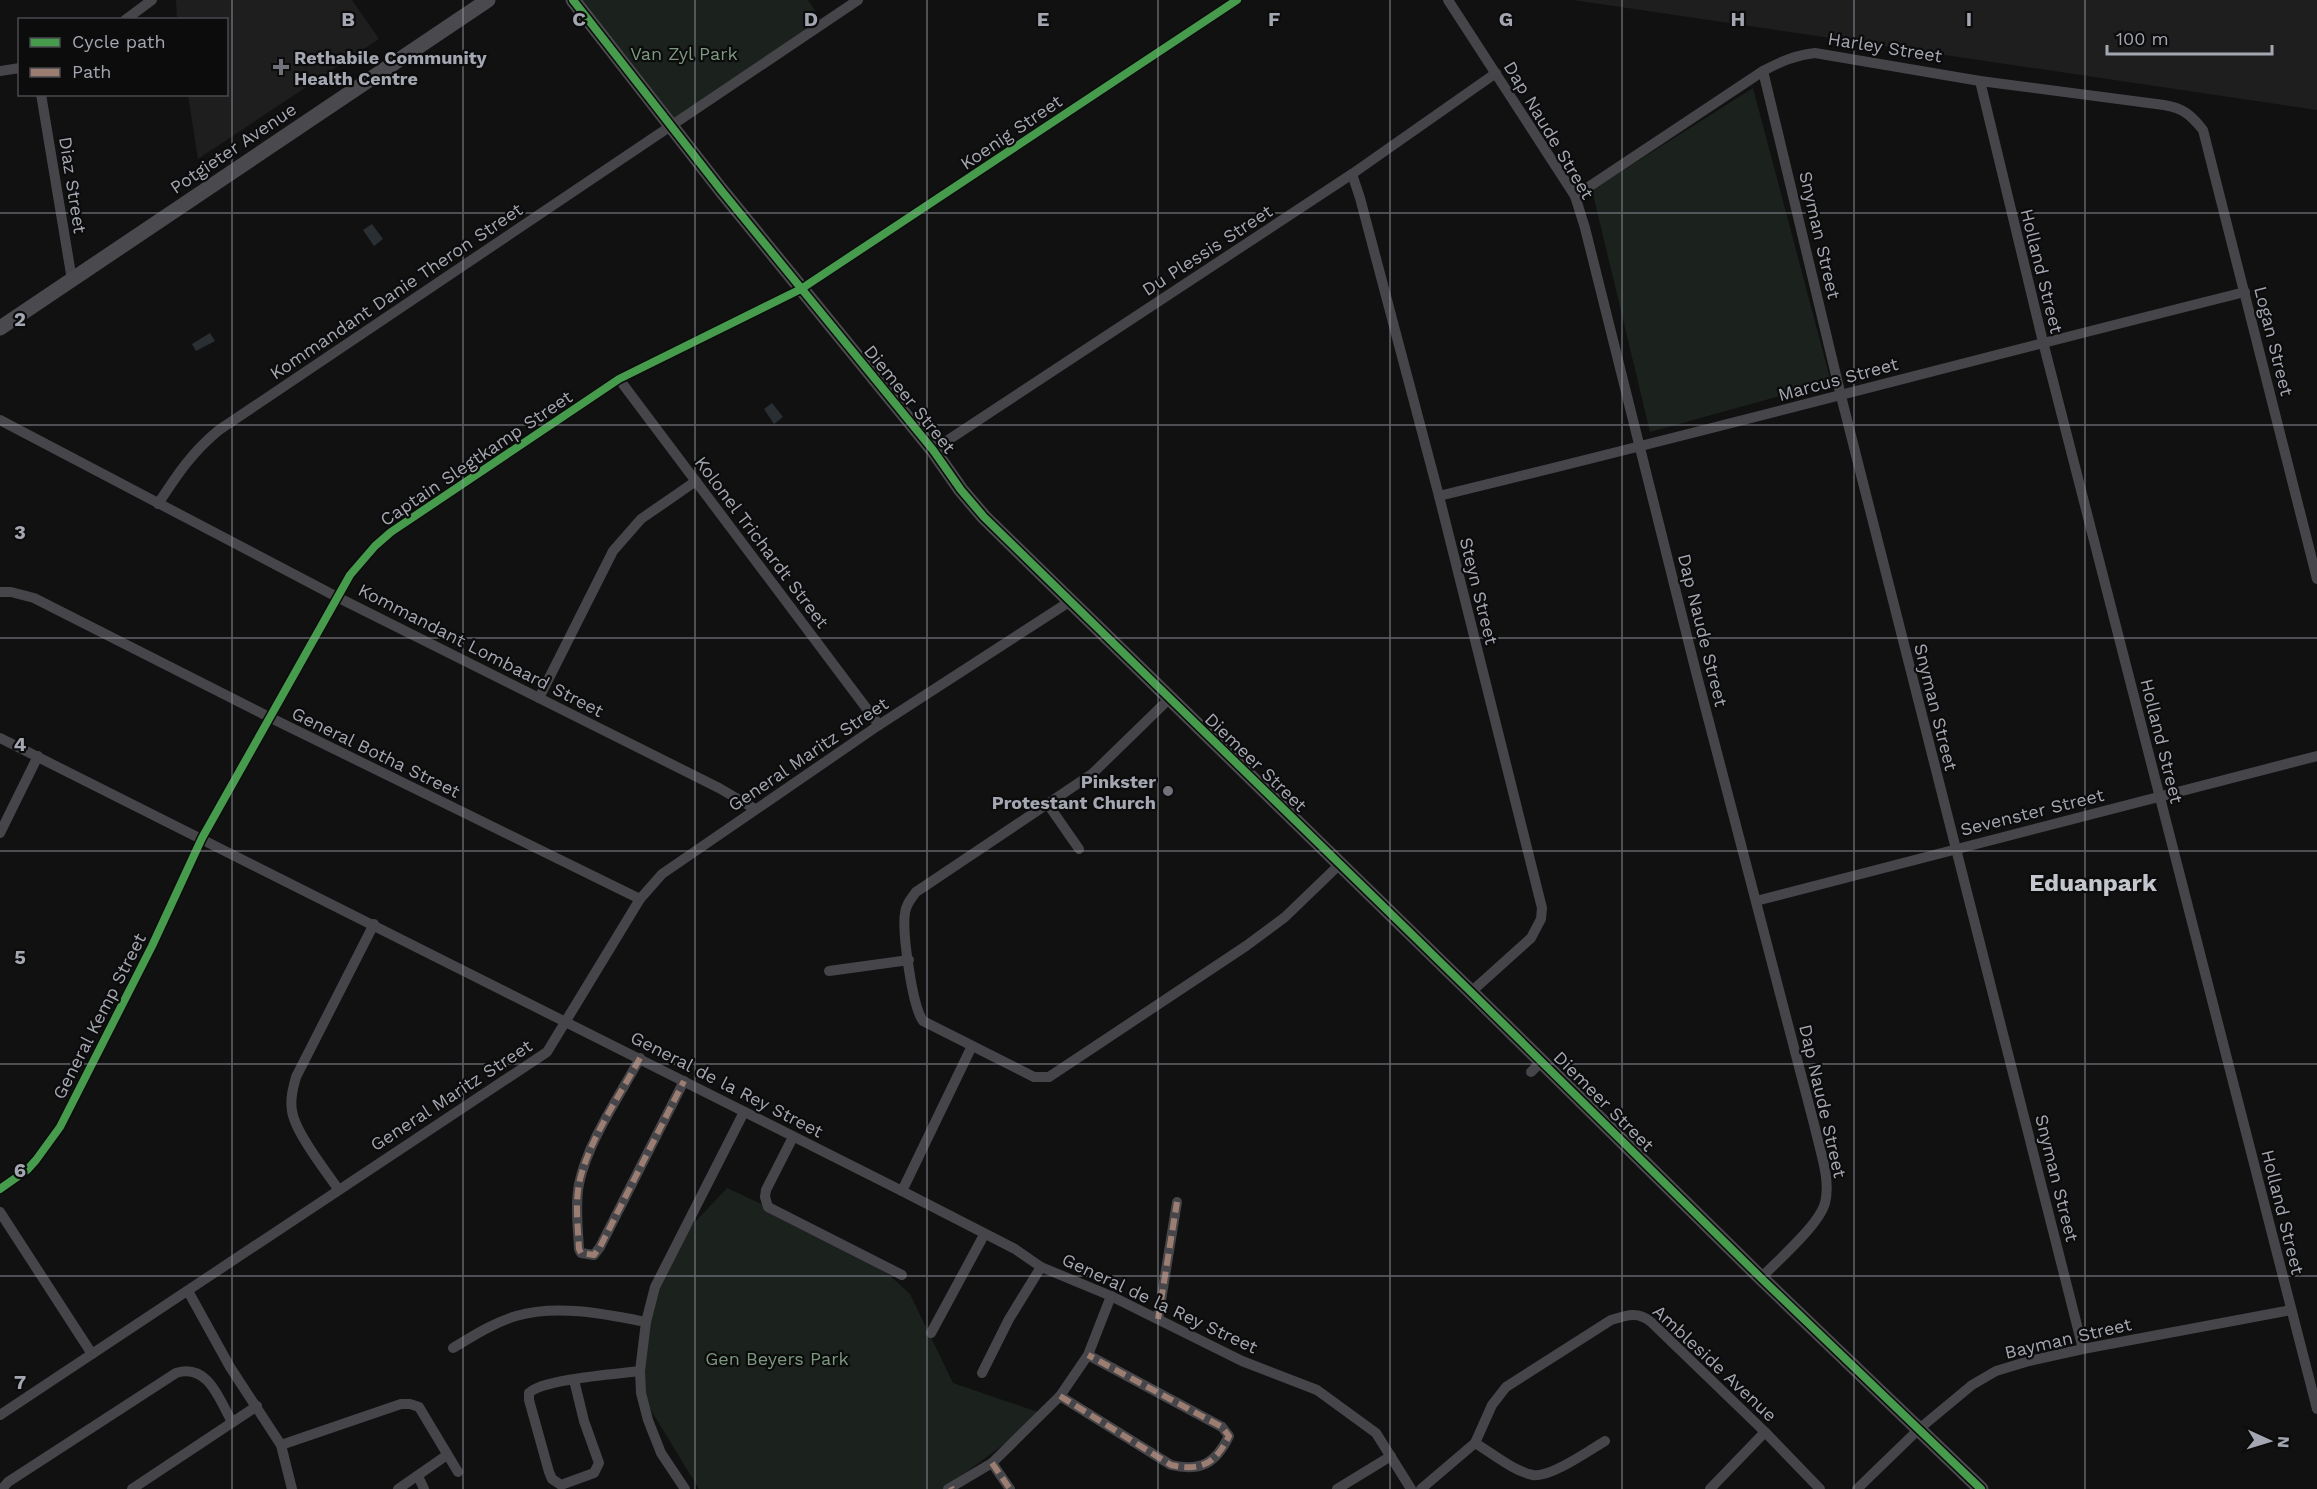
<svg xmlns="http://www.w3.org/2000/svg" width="2317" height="1489" font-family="'Work Sans',sans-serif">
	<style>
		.built { fill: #1e1e1f }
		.green { fill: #1b211c }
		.water { fill: #2a2f34 }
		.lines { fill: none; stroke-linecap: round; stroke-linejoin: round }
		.street { stroke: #46464a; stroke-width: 10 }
		.secondary { stroke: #4a4a4e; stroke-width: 15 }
		.quiet { stroke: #9b7d72; stroke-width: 6; stroke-dasharray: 12 6; stroke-linecap: butt }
		.cycleway-casing { stroke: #0c0c0d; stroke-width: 11 }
		.cycleway { stroke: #469c4c; stroke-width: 8 }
		.grid { fill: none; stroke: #a4a7b1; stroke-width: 1.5; stroke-opacity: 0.55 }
		.poi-dot { fill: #717279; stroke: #0c0c0d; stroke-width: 2 }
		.labels { text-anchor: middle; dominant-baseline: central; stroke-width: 4.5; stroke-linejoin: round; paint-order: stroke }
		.street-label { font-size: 18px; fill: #a4a7b1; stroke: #0c0c0d }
		.park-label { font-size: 18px; fill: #7d9980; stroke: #0c0c0d }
		.poi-label { font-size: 18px; font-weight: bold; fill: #a4a7b1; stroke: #0c0c0d; text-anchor: start }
		.district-label { font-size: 24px; font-weight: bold; fill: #c4c6cd; stroke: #0c0c0d }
		.grid-label { font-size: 20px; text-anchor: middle; font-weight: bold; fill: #a4a7b1; stroke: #0c0c0d; stroke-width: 4.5; stroke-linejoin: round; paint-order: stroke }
	</style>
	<rect width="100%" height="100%" fill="#111"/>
	<g class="built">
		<path d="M176,0H352L379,39L198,159L188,95L226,94V20L177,19Z"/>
		<path d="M1573,0H2317V110Z"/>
	</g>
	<g class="green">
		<path d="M573,0H808L823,23L671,125Z"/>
		<path d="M1753,88L1831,382L1650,432L1592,190Z"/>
		<path d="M727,1188L768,1207L872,1259L910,1294L953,1383L1044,1414L944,1489H699L641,1394L649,1305L680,1238Z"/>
	</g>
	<g class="water">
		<path d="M372,224L383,239L374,246L363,230Z"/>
		<path d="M210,333L215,341L196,351L192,344Z"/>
		<path d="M772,403L783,417L774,424L764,409Z"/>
	</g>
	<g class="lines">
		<g class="street">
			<path d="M1448,0L1575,196L1585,228L1697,676L1815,1128C1820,1151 1831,1180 1825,1203C1819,1225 1778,1260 1761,1278"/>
			<path d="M125,20L152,0"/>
			<path d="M0,71L20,68"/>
			<path d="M1763,71L1841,396L2083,1349"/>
			<path d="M1980,81L2043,342L2317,1409"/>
			<path d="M41,94L72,280"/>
			<path d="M1352,174L1360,198L1439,496L1542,908L1541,919L1531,938L1471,992"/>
			<path d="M1575,196L1763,71C1780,62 1795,55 1815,53L1980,81L2164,105C2183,108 2191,115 2203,130L2317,579"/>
			<path d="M619,379L879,725"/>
			<path d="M0,420L337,597L719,788L755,809"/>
			<path d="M933,450L1352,174L1496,73"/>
			<path d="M1439,496C1708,431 1976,359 2245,292"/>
			<path d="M158,504C177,475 192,452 219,430L858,0"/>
			<path d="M0,592H11L34,598L271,718L640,899"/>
			<path d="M539,698L613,551L641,519L696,481"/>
			<path d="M1169,699L1092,774L916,892C911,899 906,904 905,913C902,931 912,1006 923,1021L1034,1077H1049L1246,946L1285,917L1340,864"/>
			<path d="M0,738L902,1191L1015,1249L1041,1267L1111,1296L1242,1361L1317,1390L1376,1433L1411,1489"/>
			<path d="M1047,803L1079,849"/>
			<path d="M0,833L38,756"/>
			<path d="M1756,901L2317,756"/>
			<path d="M829,971L909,960"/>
			<path d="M640,1058C619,1097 588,1141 579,1184C575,1205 578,1228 579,1249L581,1253L594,1255L600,1247L684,1081"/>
			<path d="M1531,1072L1542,1061"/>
			<path d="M793,1137L766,1190L765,1197L768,1207L902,1275"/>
			<path d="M0,1189L27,1170L36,1160L60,1127L152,946L202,838L350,575L375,546L391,532L619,379L801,289L1237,0"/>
			<path d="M338,1189C325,1170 295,1132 292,1111C290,1099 293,1088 296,1077L374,924"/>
			<path d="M902,1191L972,1046"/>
			<path d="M0,1212L92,1354"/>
			<path d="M188,1291L230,1367L281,1445L292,1489"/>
			<path d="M1158,1319L1177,1202"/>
			<path d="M931,1333L984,1235"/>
			<path d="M453,1348C473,1336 493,1323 516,1316C557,1304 605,1314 646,1322"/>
			<path d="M982,1373L1009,1319L1041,1267"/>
			<path d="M574,1380L584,1421L599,1463L594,1473L561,1485L552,1479L549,1472L529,1400V1393C542,1379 618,1374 640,1371"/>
			<path d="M1060,1396L1171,1465C1201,1472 1216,1463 1229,1436L1222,1427L1088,1355"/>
			<path d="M0,1415L547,1052L640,899L662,874L879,725L1069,602"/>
			<path d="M1475,1443C1492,1453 1513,1471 1533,1475C1550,1478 1590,1450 1605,1441"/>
			<path d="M281,1445L401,1404H410L419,1407L458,1472"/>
			<path d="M992,1463L1010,1489"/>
			<path d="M418,1476L424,1489"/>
			<path d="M2,1489L8,1482L176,1373C208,1363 219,1399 232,1422"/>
			<path d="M132,1489L257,1406"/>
			<path d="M398,1489L447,1455"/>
			<path d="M685,1489L661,1453L648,1420L641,1393L640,1371L646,1322L655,1287L744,1112"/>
			<path d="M948,1489L992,1463L1060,1396L1088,1355L1111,1296"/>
			<path d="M1337,1489L1391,1456"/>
			<path d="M1421,1489L1475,1443L1492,1405L1506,1387L1611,1320C1627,1315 1638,1311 1651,1322L1765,1432L1820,1489"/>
			<path d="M1710,1489L1765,1432"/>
			<path d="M1857,1489L1919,1429L1972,1385L1996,1371L2029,1361L2083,1349L2291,1310"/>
		</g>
		<g class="secondary">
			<path d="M573,0L721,190L933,450L961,490L984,517L1471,992L1761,1278L1981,1489"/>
			<path d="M0,328L488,0"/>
		</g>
		<g class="quiet">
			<path d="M640,1058C619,1097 588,1141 579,1184C575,1205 578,1228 579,1249L581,1253L594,1255L600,1247L684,1081"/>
			<path d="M1158,1319L1177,1202"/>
			<path d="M1060,1396L1171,1465C1201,1472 1216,1463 1229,1436L1222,1427L1088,1355"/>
			<path d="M992,1463L1010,1489"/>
			<path d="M951,1487L952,1489"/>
		</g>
		<g class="cycleway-casing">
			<g id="cycleway">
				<path d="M573,0L721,190L933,450L961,490L984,517L1471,992L1761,1278L1981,1489"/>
				<path d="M0,1189L27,1170L36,1160L60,1127L152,946L202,838L350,575L375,546L391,532L619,379L801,289L1237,0"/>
			</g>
		</g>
		<use href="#cycleway" class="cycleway"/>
	</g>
	<path class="grid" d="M232,0V1489M463,0V1489M695,0V1489M927,0V1489M1158,0V1489M1390,0V1489M1622,0V1489M1854,0V1489M2085,0V1489M0,213H2317M0,425H2317M0,638H2317M0,851H2317M0,1064H2317M0,1276H2317"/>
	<g class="poi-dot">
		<path d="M278 58h6v6h6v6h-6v6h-6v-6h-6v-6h6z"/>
		<circle cx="1168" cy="791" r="6"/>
	</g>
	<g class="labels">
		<g class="street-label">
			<text transform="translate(1885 47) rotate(9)">Harley Street</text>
			<text transform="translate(1549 130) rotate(59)">Dap Naude Street</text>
			<text transform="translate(1011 132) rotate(-34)">Koenig Street</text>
			<text transform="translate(233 148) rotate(-34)">Potgieter Avenue</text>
			<text transform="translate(73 185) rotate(81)">Diaz Street</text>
			<text transform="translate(1820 235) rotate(77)">Snyman Street</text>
			<text transform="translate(1207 250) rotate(-33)">Du Plessis Street</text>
			<text transform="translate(2042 271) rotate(76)">Holland Street</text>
			<text transform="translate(396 291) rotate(-34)">Kommandant Danie Theron Street</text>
			<text transform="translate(2274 341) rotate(76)">Logan Street</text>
			<text transform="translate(1838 379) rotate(-15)">Marcus Street</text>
			<text transform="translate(910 399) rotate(51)">Diemeer Street</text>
			<text transform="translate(476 458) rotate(-34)">Captain Slegtkamp Street</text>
			<text transform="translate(762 542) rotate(53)">Kolonel Trichardt Street</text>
			<text transform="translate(1479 591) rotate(76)">Steyn Street</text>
			<text transform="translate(1703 630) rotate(76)">Dap Naude Street</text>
			<text transform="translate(481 650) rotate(27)">Kommandant Lombaard Street</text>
			<text transform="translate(1936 707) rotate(76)">Snyman Street</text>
			<text transform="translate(2162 741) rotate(76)">Holland Street</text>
			<text transform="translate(376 752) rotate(26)">General Botha Street</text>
			<text transform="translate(808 754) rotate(-34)">General Maritz Street</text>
			<text transform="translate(1256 762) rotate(44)">Diemeer Street</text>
			<text transform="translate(2032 812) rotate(-14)">Sevenster Street</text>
			<text transform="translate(99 1016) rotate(-63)">General Kemp Street</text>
			<text transform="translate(727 1084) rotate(27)">General de la Rey Street</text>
			<text transform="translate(451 1095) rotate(-33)">General Maritz Street</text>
			<text transform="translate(1604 1101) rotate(45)">Diemeer Street</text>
			<text transform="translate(1823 1101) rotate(77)">Dap Naude Street</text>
			<text transform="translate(2057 1178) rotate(76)">Snyman Street</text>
			<text transform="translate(2283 1212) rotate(76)">Holland Street</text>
			<text transform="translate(1160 1303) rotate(25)">General de la Rey Street</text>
			<text transform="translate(2068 1338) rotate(-13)">Bayman Street</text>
			<text transform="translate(1715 1363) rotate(43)">Ambleside Avenue</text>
		</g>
		<g class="park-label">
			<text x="684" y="53">Van Zyl Park</text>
			<text x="777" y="1358">Gen Beyers Park</text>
		</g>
		<g class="poi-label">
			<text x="294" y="57">Rethabile Community<tspan x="294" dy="21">Health Centre</tspan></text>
			<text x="1156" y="781" text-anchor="end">Pinkster<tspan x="1156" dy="21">Protestant Church</tspan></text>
		</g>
		<g class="district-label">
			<text x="2093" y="883">Eduanpark</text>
		</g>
	</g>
	<g class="grid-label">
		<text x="348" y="26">B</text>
		<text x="579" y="26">C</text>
		<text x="811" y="26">D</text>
		<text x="1043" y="26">E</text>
		<text x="1274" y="26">F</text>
		<text x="1506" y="26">G</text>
		<text x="1738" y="26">H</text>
		<text x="1969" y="26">I</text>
		<text x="20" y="326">2</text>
		<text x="20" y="539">3</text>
		<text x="20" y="751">4</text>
		<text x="20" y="964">5</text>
		<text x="20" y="1177">6</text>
		<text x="20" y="1389">7</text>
	</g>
	<rect x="18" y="18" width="210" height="78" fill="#0c0c0d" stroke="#494a4f" stroke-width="1.5"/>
	<rect x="30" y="38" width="30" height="9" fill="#469c4c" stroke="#494a4f" stroke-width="1.5"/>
	<text x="72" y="48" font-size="18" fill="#a4a7b1">Cycle path</text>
	<rect x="30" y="68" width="30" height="9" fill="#9b7d72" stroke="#494a4f" stroke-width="1.5"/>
	<text x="72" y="78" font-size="18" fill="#a4a7b1">Path</text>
	<g transform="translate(2269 1441) rotate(94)" stroke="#0c0c0d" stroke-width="4.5" paint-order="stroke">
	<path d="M0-4.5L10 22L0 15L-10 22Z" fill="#a4a7b1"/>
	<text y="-9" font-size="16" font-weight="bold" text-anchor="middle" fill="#a4a7b1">N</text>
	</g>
	<path d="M2107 45v9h165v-9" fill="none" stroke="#a4a7b1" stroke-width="3"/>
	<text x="2116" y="45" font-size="18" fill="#a4a7b1" stroke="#0c0c0d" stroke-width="4.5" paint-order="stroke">100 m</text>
</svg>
